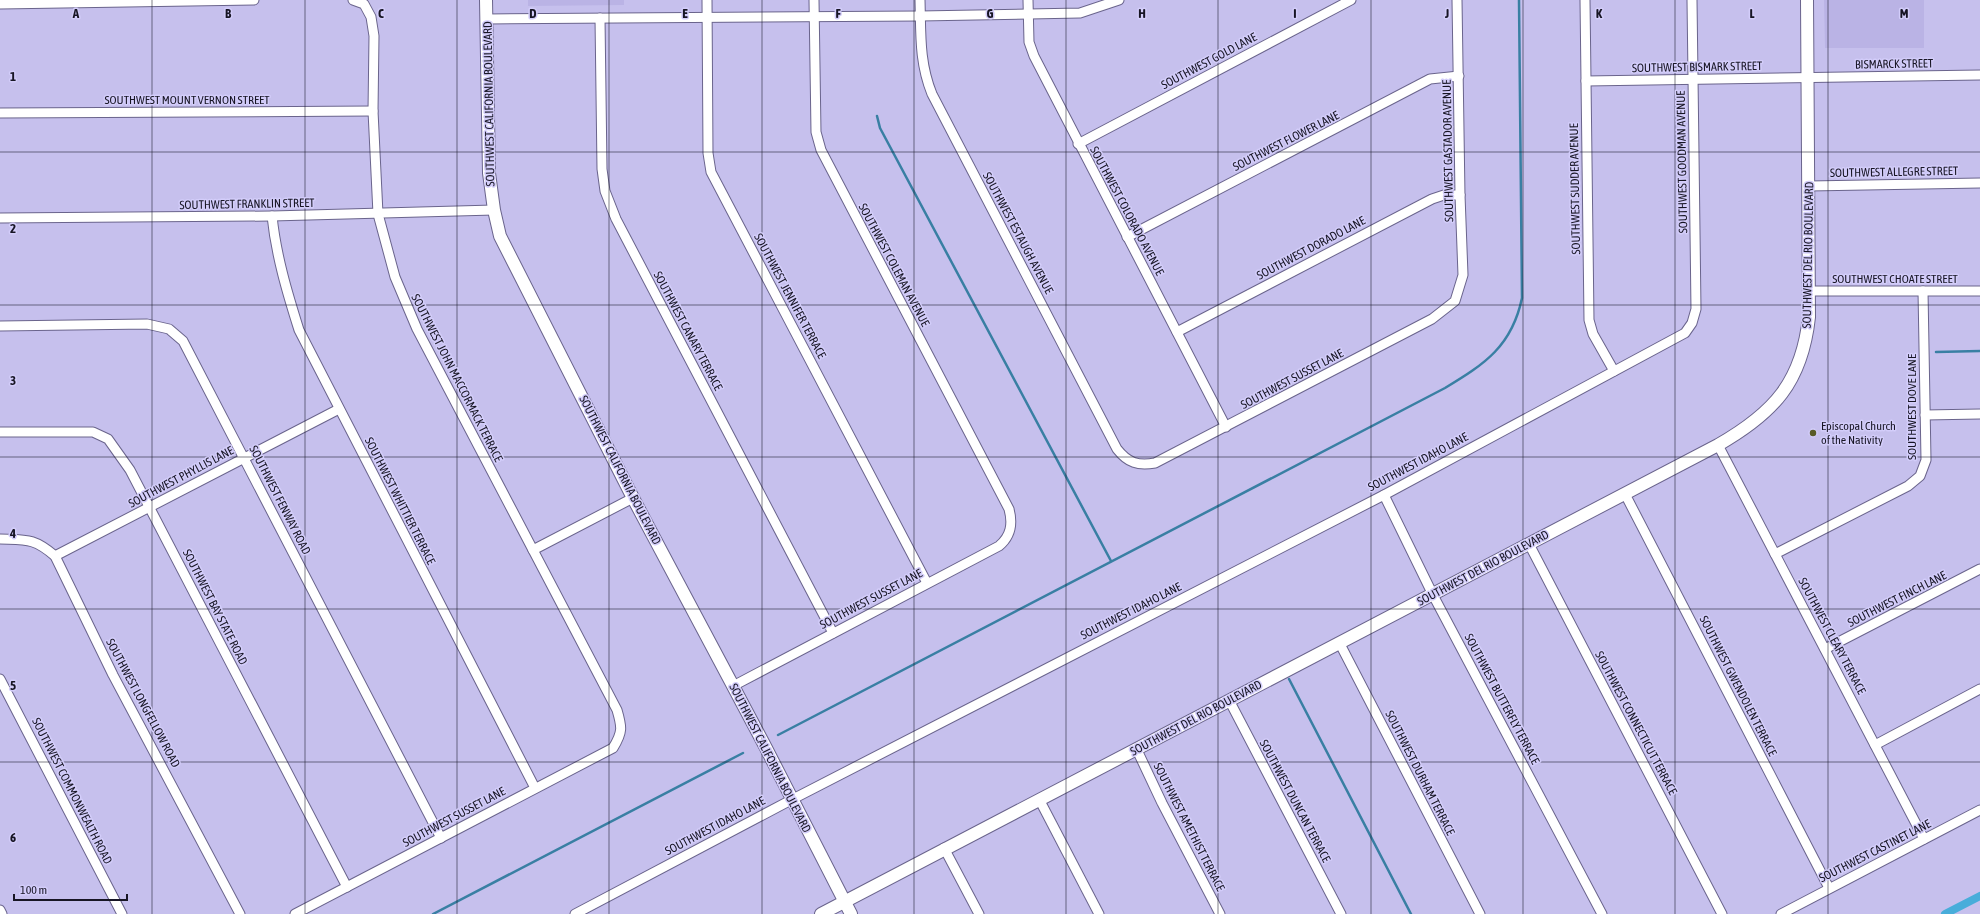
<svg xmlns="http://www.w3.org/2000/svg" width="1980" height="914" font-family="'Asap Condensed',sans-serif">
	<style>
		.built { fill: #bab3e5 }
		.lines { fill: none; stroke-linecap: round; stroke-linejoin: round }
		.stream { stroke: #397fa3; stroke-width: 2.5 }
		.canal { stroke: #48adda; stroke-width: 8 }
		.street-casing { stroke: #6a648c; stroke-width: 11 }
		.secondary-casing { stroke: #6a648c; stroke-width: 14 }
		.street { stroke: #fff; stroke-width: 9 }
		.secondary { stroke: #fff; stroke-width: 12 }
		.grid { fill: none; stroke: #171524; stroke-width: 1; stroke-opacity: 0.55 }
		.poi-dot { fill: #585a27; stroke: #d3cdfa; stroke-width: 1.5 }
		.labels { text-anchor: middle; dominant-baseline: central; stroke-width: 3; stroke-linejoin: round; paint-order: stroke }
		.street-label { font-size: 12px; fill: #171524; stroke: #d3cdfa }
		.poi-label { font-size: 12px; fill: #171524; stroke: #d3cdfa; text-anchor: start }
		.grid-label { font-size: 13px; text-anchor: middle; font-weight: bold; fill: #171524; stroke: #d3cdfa; stroke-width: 3; stroke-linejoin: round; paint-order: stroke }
	</style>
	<rect width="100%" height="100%" fill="#c6c0ed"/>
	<g class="built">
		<path d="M528,0H624V5L528,6Z"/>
		<path d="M1824,0H1924V48H1825Z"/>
	</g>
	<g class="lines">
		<g class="stream">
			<path d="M877,116L880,128L1111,561"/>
			<path d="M1936,352L1980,351"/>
			<path d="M1289,679L1411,914"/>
			<path d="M778,735L1445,388C1485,364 1512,346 1522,298L1519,0"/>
			<path d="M433,914L743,753"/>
		</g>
		<path class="canal" d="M1945,914L1980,896"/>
		<g class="street-casing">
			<g id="street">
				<path d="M707,0L708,153L711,172L927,583"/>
				<path d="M920,0C921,33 919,62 932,94L1117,449C1128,463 1138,466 1155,463L1432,319L1455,301L1463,275L1460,195L1457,0"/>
				<path d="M1028,0L1029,42L1034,56L1226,427"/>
				<path d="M1585,0L1589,320L1593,334L1614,371"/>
				<path d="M0,4L254,0"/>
				<path d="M600,18L602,169L605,191L616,219L833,633"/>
				<path d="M487,19L920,16L1080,13L1119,0"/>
				<path d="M1586,81L1980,75"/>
				<path d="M0,113L373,111"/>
				<path d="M1078,144L1351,0"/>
				<path d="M1809,186L1980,183"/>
				<path d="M272,216C276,255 287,292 299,330L535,788"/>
				<path d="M0,218L272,216L494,210"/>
				<path d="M1127,237L1430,79L1459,76"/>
				<path d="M1809,291H1980"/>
				<path d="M0,326L147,324L169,329L183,341L441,838"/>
				<path d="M1177,332L1432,199L1444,195H1460"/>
				<path d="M1925,415L1980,414"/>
				<path d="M0,432H93L108,439L130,470L347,887"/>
				<path d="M1718,445L1924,839"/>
				<path d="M1625,494L1829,888"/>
				<path d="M1384,495L1433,595L1602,914"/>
				<path d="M0,539C27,540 34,538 55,556L113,675L240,914"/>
				<path d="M1529,544L1722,914"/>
				<path d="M533,550L633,498"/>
				<path d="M1775,554L1908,486L1920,476L1926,460L1923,291"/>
				<path d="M55,556L339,409"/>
				<path d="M1340,644L1480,914"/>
				<path d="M1825,649L1980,569"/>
				<path d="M0,679L122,914"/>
				<path d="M733,686L999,546C1011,536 1013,524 1009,509L821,150L816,132L814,0"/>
				<path d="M1229,700L1341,914"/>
				<path d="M1875,745L1980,689"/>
				<path d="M1137,750L1162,803L1220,914"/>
				<path d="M1039,799L1099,914"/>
				<path d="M944,848L979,914"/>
				<path d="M0,910L2,914"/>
				<path d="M295,914L613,748C623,732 622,727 617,710L417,329L395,277L378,214L373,111L374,36L371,17L364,4L353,0"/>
				<path d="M575,914L791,800L1384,495L1685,333L1692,323L1696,309L1692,0"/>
				<path d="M1781,914L1980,810"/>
			</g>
		</g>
		<g class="secondary-casing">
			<g id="secondary">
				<path d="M486,0L489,173L494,210L500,236L633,498L766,748L851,914"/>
				<path d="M821,914L1718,445C1774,413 1802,382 1809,317L1807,0"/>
			</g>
		</g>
		<use href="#street" class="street"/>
		<use href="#secondary" class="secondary"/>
	</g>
	<path class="grid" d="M152,0V914M305,0V914M457,0V914M609,0V914M762,0V914M914,0V914M1066,0V914M1218,0V914M1371,0V914M1523,0V914M1675,0V914M1828,0V914M0,152H1980M0,305H1980M0,457H1980M0,609H1980M0,762H1980"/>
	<circle class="poi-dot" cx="1813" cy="433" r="4"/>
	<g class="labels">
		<g class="street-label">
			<text transform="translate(1209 61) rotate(-28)">SOUTHWEST GOLD LANE</text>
			<text transform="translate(1894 64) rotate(-1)">BISMARCK STREET</text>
			<text transform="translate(1697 67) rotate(-1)">SOUTHWEST BISMARK STREET</text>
			<text x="187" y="100">SOUTHWEST MOUNT VERNON STREET</text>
			<text transform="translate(489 104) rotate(-91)">SOUTHWEST CALIFORNIA BOULEVARD</text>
			<text transform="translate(1286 141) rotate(-27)">SOUTHWEST FLOWER LANE</text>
			<text transform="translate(1448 151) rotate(-91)">SOUTHWEST GASTADOR AVENUE</text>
			<text transform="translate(1682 162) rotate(-91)">SOUTHWEST GOODMAN AVENUE</text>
			<text transform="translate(1894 172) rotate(-1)">SOUTHWEST ALLEGRE STREET</text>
			<text transform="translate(1575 189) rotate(-91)">SOUTHWEST SUDDER AVENUE</text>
			<text transform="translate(247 204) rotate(-1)">SOUTHWEST FRANKLIN STREET</text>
			<text transform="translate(1127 211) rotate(62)">SOUTHWEST COLORADO AVENUE</text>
			<text transform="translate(1018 233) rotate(62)">SOUTHWEST ESTAUGH AVENUE</text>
			<text transform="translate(1311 248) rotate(-28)">SOUTHWEST DORADO LANE</text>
			<text transform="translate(1808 255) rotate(-89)">SOUTHWEST DEL RIO BOULEVARD</text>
			<text transform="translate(894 265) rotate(62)">SOUTHWEST COLEMAN AVENUE</text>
			<text x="1895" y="279">SOUTHWEST CHOATE STREET</text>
			<text transform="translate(790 296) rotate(62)">SOUTHWEST JENNIFER TERRACE</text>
			<text transform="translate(688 331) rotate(62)">SOUTHWEST CANARY TERRACE</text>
			<text transform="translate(457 378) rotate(63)">SOUTHWEST JOHN MACCORMACK TERRACE</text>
			<text transform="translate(1292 379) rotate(-28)">SOUTHWEST SUSSET LANE</text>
			<text transform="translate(1912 407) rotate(-90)">SOUTHWEST DOVE LANE</text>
			<text transform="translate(1418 462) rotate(-28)">SOUTHWEST IDAHO LANE</text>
			<text transform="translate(620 470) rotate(63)">SOUTHWEST CALIFORNIA BOULEVARD</text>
			<text transform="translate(181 477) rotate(-28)">SOUTHWEST PHYLLIS LANE</text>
			<text transform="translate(280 500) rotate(63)">SOUTHWEST FENWAY ROAD</text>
			<text transform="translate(400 501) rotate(63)">SOUTHWEST WHITTIER TERRACE</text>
			<text transform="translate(1483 568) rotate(-28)">SOUTHWEST DEL RIO BOULEVARD</text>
			<text transform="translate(871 599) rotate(-28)">SOUTHWEST SUSSET LANE</text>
			<text transform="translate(1897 599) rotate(-27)">SOUTHWEST FINCH LANE</text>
			<text transform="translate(215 607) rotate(63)">SOUTHWEST BAY STATE ROAD</text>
			<text transform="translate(1131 611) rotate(-27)">SOUTHWEST IDAHO LANE</text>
			<text transform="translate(1832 636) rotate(62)">SOUTHWEST CLEARY TERRACE</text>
			<text transform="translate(1738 686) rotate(63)">SOUTHWEST GWENDOLEN TERRACE</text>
			<text transform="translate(1502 699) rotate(62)">SOUTHWEST BUTTERFLY TERRACE</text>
			<text transform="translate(143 703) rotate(62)">SOUTHWEST LONGFELLOW ROAD</text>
			<text transform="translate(1196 718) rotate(-28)">SOUTHWEST DEL RIO BOULEVARD</text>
			<text transform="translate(1636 723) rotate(62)">SOUTHWEST CONNECTICUT TERRACE</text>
			<text transform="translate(770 758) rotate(63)">SOUTHWEST CALIFORNIA BOULEVARD</text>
			<text transform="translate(1420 773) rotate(63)">SOUTHWEST DURHAM TERRACE</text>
			<text transform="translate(72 791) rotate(63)">SOUTHWEST COMMONWEALTH ROAD</text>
			<text transform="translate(1295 801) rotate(62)">SOUTHWEST DUNCAN TERRACE</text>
			<text transform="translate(454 817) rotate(-28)">SOUTHWEST SUSSET LANE</text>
			<text transform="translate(715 826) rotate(-28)">SOUTHWEST IDAHO LANE</text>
			<text transform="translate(1189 827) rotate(63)">SOUTHWEST AMETHIST TERRACE</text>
			<text transform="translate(1875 851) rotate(-27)">SOUTHWEST CASTINET LANE</text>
		</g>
		<g class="poi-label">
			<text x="1821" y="426">Episcopal Church<tspan x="1821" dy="14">of the Nativity</tspan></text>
		</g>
	</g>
	<g class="grid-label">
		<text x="76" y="18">A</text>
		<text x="228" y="18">B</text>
		<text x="381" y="18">C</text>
		<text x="533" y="18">D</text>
		<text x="685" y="18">E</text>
		<text x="838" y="18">F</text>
		<text x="990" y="18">G</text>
		<text x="1142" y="18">H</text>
		<text x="1295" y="18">I</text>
		<text x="1447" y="18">J</text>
		<text x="1599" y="18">K</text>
		<text x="1752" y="18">L</text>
		<text x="1904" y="18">M</text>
		<text x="13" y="81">1</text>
		<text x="13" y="233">2</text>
		<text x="13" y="385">3</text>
		<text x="13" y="538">4</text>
		<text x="13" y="690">5</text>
		<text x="13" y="842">6</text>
	</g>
	<path d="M14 894v6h113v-6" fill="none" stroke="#171524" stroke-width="2"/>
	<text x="20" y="894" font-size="12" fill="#171524" stroke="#d3cdfa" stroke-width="3" paint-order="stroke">100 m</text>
</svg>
